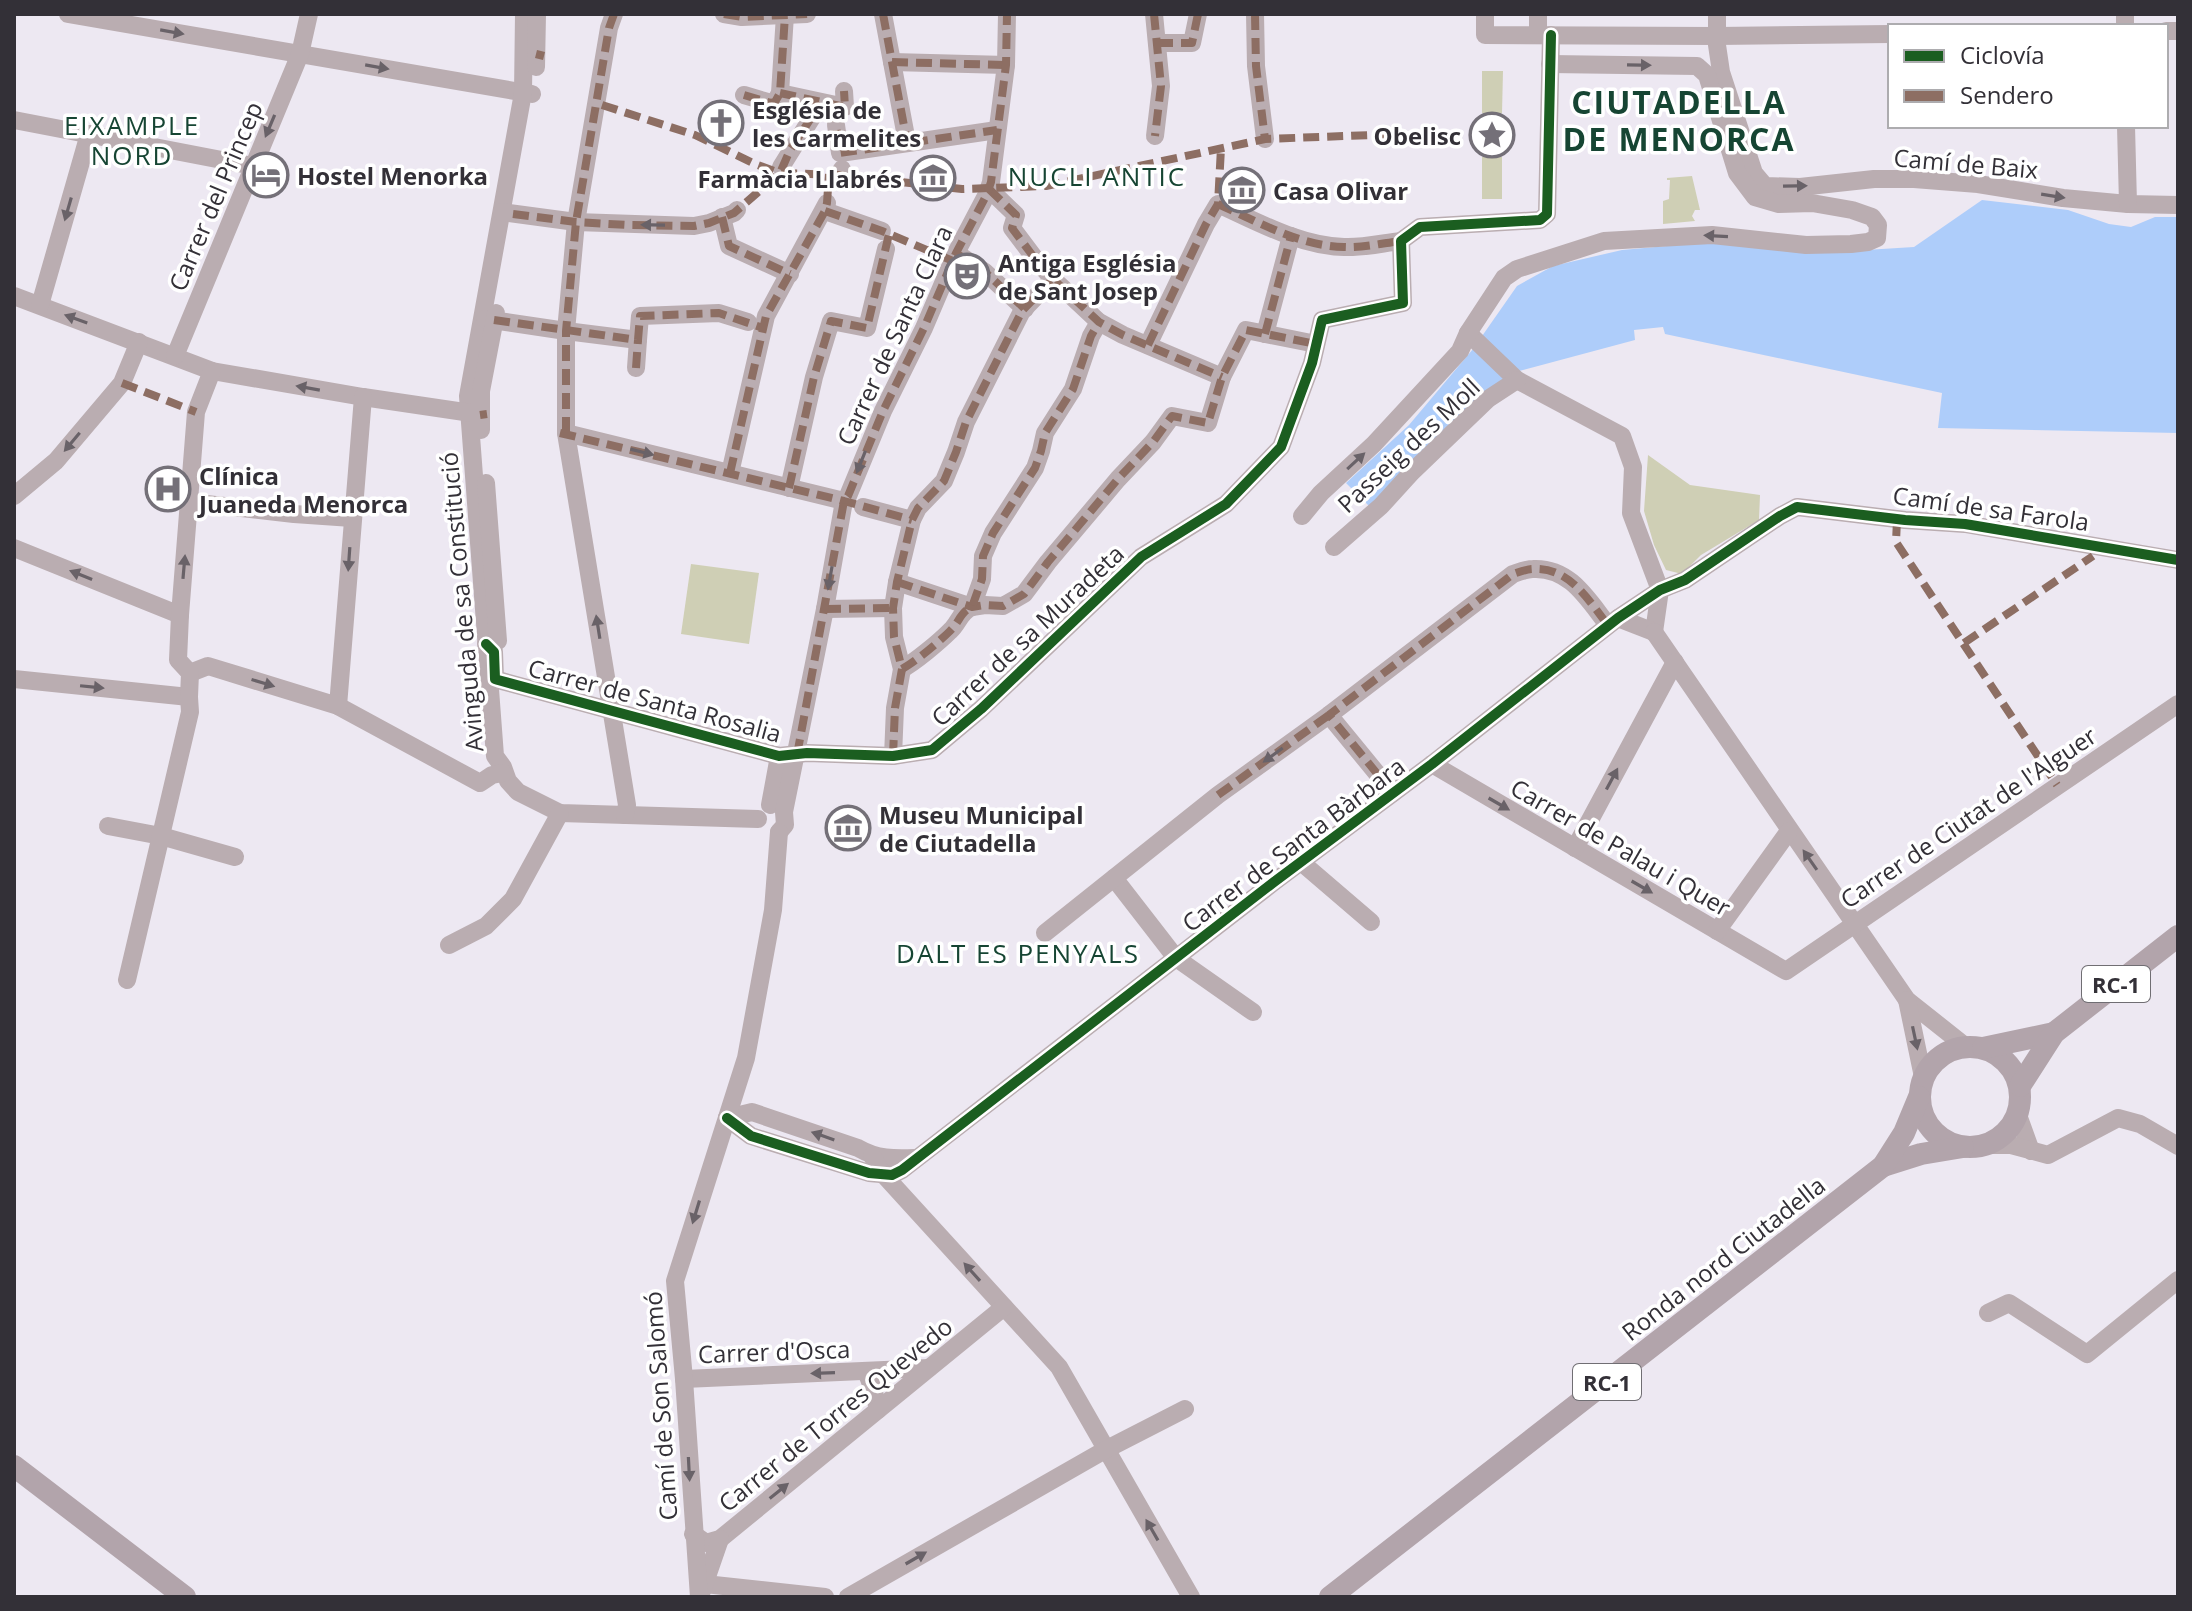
<svg xmlns="http://www.w3.org/2000/svg" width="2192" height="1611" font-family="'Open Sans',sans-serif">
	<style>
		.green { fill: #cfcfb5 }
		.water { fill: #aecdfa }
		.lines { fill: none; stroke-linecap: round; stroke-linejoin: round }
		.minor { stroke: #baadb1; stroke-width: 18 }
		.major { stroke: #b2a4ab; stroke-width: 22 }
		.quiet { stroke: #8d6e63; stroke-width: 8; stroke-dasharray: 16 8; stroke-linecap: butt }
		.cycleway-casing { stroke: #fff; stroke-width: 15 }
		.cycleway { stroke: #1b5e20; stroke-width: 10 }
		.oneway { fill: #696268 }
		.labels { text-anchor: middle; dominant-baseline: central; stroke-width: 7; stroke-linejoin: round; paint-order: stroke }
		.shield { fill: #fff; stroke: #706e73; stroke-width: 2 }
		.shield-label { font-size: 22px; font-weight: bold; fill: #333037 }
		.poi-label { font-size: 24px; font-weight: bold; fill: #333037; stroke: #fff; text-anchor: start }
		.street-label { font-size: 24px; fill: #333037; stroke: #fff }
		.neighbourhood-label { font-size: 26px; letter-spacing: 2px; fill: #164533; stroke: #fff }
		.district-label { font-size: 32px; font-weight: bold; letter-spacing: 2px; fill: #164533; stroke: #fff }
	</style>
	<rect width="100%" height="100%" fill="#ede8f2"/>
	<g class="green">
		<path d="M1482,71H1503L1502,113H1482Z"/>
		<rect x="1482" y="157" width="20" height="42"/>
		<path d="M1692,176L1700,210H1695L1692,216L1695,221L1663,224V201L1669,199L1670,180H1667V178Z"/>
		<path d="M1648,455L1690,485L1760,495L1759,520L1701,555L1682,574L1666,570L1654,545L1644,511Z"/>
		<path d="M691,564L759,573L749,644L681,634Z"/>
	</g>
	<path class="water" d="M1982,200L2068,210L2109,224L2131,227L2155,217H2178V433L1938,428L1942,393L1665,334L1663,327L1634,330L1635,340L1519,371L1371,508L1346,483L1409,425L1473,349L1517,286L1553,266L1622,250L1712,242L1817,253L1914,247Z"/>
	<g class="lines">
		<g class="minor">
			<path d="M68,14L532,94"/>
			<path d="M524,14L523,93L468,396L495,756L503,767L508,781L518,792L560,813L758,819"/>
			<path d="M614,14L609,28L576,222L566,331V433L627,805L625,815"/>
			<path d="M724,14L742,17L807,14"/>
			<path d="M883,14L907,142"/>
			<path d="M1154,14L1161,86L1155,136"/>
			<path d="M1255,14L1256,66L1265,139"/>
			<path d="M1485,14V35L1717,36L1890,34"/>
			<path d="M1717,14V45L1721,72L1754,173L1765,186L1800,187L1874,179H1914L1978,184L2063,198L2128,204L2178,205"/>
			<path d="M2125,14V26"/>
			<path d="M2166,31H2178"/>
			<path d="M1538,35V14"/>
			<path d="M1157,43H1192L1198,14"/>
			<path d="M892,62L1006,65"/>
			<path d="M536,67L537,14"/>
			<path d="M780,93L845,107L844,91"/>
			<path d="M744,95L771,103L775,102L780,93L785,15"/>
			<path d="M14,120L253,166"/>
			<path d="M836,125L840,153L997,130"/>
			<path d="M2126,126L2128,204"/>
			<path d="M781,167L821,103"/>
			<path d="M839,175L842,169"/>
			<path d="M989,189L1016,215L1012,228L1036,260L1053,279L1099,322L1123,335L1222,377"/>
			<path d="M825,211L882,231"/>
			<path d="M502,212L576,222L694,226L709,223L734,213L737,210"/>
			<path d="M722,217L729,246L790,274"/>
			<path d="M956,253L985,272L1025,309"/>
			<path d="M14,296L212,371L363,397L478,414"/>
			<path d="M40,305L89,134"/>
			<path d="M485,319L566,331L638,340L640,316L719,313L748,322"/>
			<path d="M1468,333L1517,380L1622,436L1633,467L1631,513L1660,590L1654,632"/>
			<path d="M1265,334L1291,236"/>
			<path d="M1148,345L1206,224L1218,204C1258,222 1300,246 1344,247C1362,248 1383,243 1401,241"/>
			<path d="M175,356L300,54L309,14"/>
			<path d="M636,368L638,340"/>
			<path d="M481,430V391L496,313"/>
			<path d="M566,433L844,501"/>
			<path d="M730,473L766,316L827,203"/>
			<path d="M486,483L498,641"/>
			<path d="M789,488L814,377L831,321L867,328L886,249"/>
			<path d="M14,496L56,461L122,383L139,342"/>
			<path d="M189,502L294,514L352,518"/>
			<path d="M863,507L912,520"/>
			<path d="M1302,516L1321,493L1374,444L1460,351L1468,333L1504,278L1517,269L1604,241L1712,235L1806,245L1851,244L1868,242L1877,238L1878,225L1872,217L1852,210L1812,203L1779,204L1755,197L1737,173L1707,75L1697,66L1550,64"/>
			<path d="M1334,547L1381,506L1412,472L1488,399L1517,380"/>
			<path d="M14,548L180,615"/>
			<path d="M897,582L972,607L985,605L1003,606L1024,594L1048,562L1118,479L1153,442L1172,416L1208,423L1222,377L1246,330L1316,344"/>
			<path d="M825,609L893,608"/>
			<path d="M1618,618L1654,632"/>
			<path d="M1654,632L1907,1000L1965,1046"/>
			<path d="M486,644L494,652L495,679L498,680L779,756L807,753L893,756L932,750L981,709L1141,557L1226,504L1281,447L1312,363L1322,320L1403,303L1401,241L1420,227L1540,220L1547,214L1551,35"/>
			<path d="M902,669C915,662 939,642 950,631C959,623 960,612 972,607L982,579L983,556L993,533L1035,468L1041,451L1045,433L1073,389L1091,336L1099,322"/>
			<path d="M190,673L208,666L338,706L480,783L492,775L503,773"/>
			<path d="M14,679L189,697"/>
			<path d="M338,706L363,397"/>
			<path d="M893,756L895,708L902,669L894,637L893,608L897,582L912,520L918,508L944,481L956,452L966,422L1022,311L1053,279"/>
			<path d="M1432,764L1786,971L2178,704"/>
			<path d="M1393,793L1329,715L1513,574C1519,572 1527,569 1533,569C1570,567 1588,600 1608,625"/>
			<path d="M770,805L779,756"/>
			<path d="M108,826L161,836L235,857"/>
			<path d="M779,832L785,825L784,812L825,609L844,501L848,496L883,411L924,328L956,253L987,194L991,182L1006,65L1007,14"/>
			<path d="M1575,848L1675,662"/>
			<path d="M1301,862L1371,922"/>
			<path d="M1114,878L1176,958L1253,1012"/>
			<path d="M1717,931L1789,831"/>
			<path d="M1045,933L1218,795L1329,715"/>
			<path d="M449,945L486,926L513,899L560,813"/>
			<path d="M127,980L190,712L189,697L190,673L178,660L180,615L196,412L212,371"/>
			<path d="M1907,1000L1923,1077"/>
			<path d="M2018,1115L2031,1151"/>
			<path d="M727,1118L751,1136L869,1173L892,1175L902,1170L1274,882L1432,764L1618,618L1660,590L1685,580L1780,516L1797,507L1905,520L1965,524L2178,560"/>
			<path d="M727,1118L752,1112L858,1148C877,1159 894,1159 915,1158"/>
			<path d="M1986,1145H2011L2048,1155L2118,1118L2140,1124L2178,1146"/>
			<path d="M872,1156L883,1174L1059,1367L1191,1597"/>
			<path d="M1988,1313L2009,1303L2087,1354L2178,1280"/>
			<path d="M866,1371L874,1392L878,1410"/>
			<path d="M684,1379L929,1368"/>
			<path d="M693,1534L706,1543L720,1539L1004,1307"/>
			<path d="M705,1584L825,1597"/>
			<path d="M702,1591L720,1539"/>
			<path d="M699,1597L684,1379L675,1281L746,1058L773,910L779,832"/>
			<path d="M848,1597L1105,1450L1185,1409"/>
		</g>
		<g class="major">
			<circle cx="1970" cy="1097" r="50"/>
			<path d="M1983,1048L2054,1033"/>
			<path d="M2020,1086L2054,1033L2178,936"/>
			<path d="M1883,1166L1921,1154L1963,1147"/>
			<path d="M14,1466L185,1597"/>
			<path d="M1330,1597L1883,1166L1904,1133L1919,1097"/>
		</g>
		<g class="quiet">
			<path d="M724,14L742,17L807,14"/>
			<path d="M883,14L907,142"/>
			<path d="M1154,14L1161,86L1155,136"/>
			<path d="M1255,14L1256,66L1265,139"/>
			<path d="M1157,43H1192L1198,14"/>
			<path d="M536,54L544,56"/>
			<path d="M892,62L1006,65"/>
			<path d="M780,93L845,107L844,91"/>
			<path d="M744,95L771,103L775,102L780,93L785,15"/>
			<path d="M602,105L695,135L755,164L780,173L839,175L962,189L1046,186L1265,139L1399,134"/>
			<path d="M836,106V125L840,153L997,130"/>
			<path d="M989,189L1016,215L1012,228L1036,260L1053,279L1099,322L1123,335L1222,377"/>
			<path d="M1218,204C1258,222 1300,246 1344,247C1362,248 1383,243 1401,241"/>
			<path d="M825,211L882,231L953,261"/>
			<path d="M513,214L576,222L627,225L694,226L709,223L734,213L780,173L790,150L821,103"/>
			<path d="M722,217L729,246L790,274"/>
			<path d="M956,253L985,272L1025,309"/>
			<path d="M494,320L638,340L640,316L719,313L763,328"/>
			<path d="M1265,334L1291,236"/>
			<path d="M1148,345L1206,224L1218,204L1221,148"/>
			<path d="M636,368L638,340"/>
			<path d="M122,383L196,412"/>
			<path d="M480,415L487,414"/>
			<path d="M560,433L844,501L912,520"/>
			<path d="M566,433V331L576,222L609,28L614,14"/>
			<path d="M730,473L766,316L825,211L827,203L829,174"/>
			<path d="M789,488L814,377L831,321L867,328L889,234"/>
			<path d="M1897,520L1896,542L2057,785"/>
			<path d="M897,582L972,607L985,605L1003,606L1024,594L1048,562L1118,479L1153,442L1172,416L1208,423L1222,377L1246,330L1316,344"/>
			<path d="M825,609L893,608"/>
			<path d="M1964,643L2093,556"/>
			<path d="M902,669C915,662 939,642 950,631C959,623 960,612 972,607L982,579L983,556L993,533L1035,468L1041,451L1045,433L1073,389L1091,336L1099,322"/>
			<path d="M797,755L844,501L848,496L883,411L924,328L956,253L987,194L991,182L1006,65L1007,14"/>
			<path d="M893,756L895,708L902,669L894,637L893,608L897,582L912,520L918,508L944,481L956,452L966,422L1022,311L1053,279"/>
			<path d="M1393,793L1329,715L1513,574C1519,572 1527,569 1533,569C1570,567 1588,600 1608,625"/>
			<path d="M1218,795L1329,715"/>
		</g>
		<g class="cycleway-casing">
			<g id="cycleway">
				<path d="M486,644L494,652L495,679L498,680L779,756L807,753L893,756L932,750L981,709L1141,557L1226,504L1281,447L1312,363L1322,320L1403,303L1401,241L1420,227L1540,220L1547,214L1551,35"/>
				<path d="M727,1118L751,1136L869,1173L892,1175L902,1170L1274,882L1432,764L1618,618L1660,590L1685,580L1780,516L1797,507L1905,520L1965,524L2178,560"/>
			</g>
		</g>
		<use href="#cycleway" class="cycleway"/>
	</g>
	<defs><path id="oneway-solid" d="M-6-.8H1V-3.2L6.5 0L1 3.2V.8H-6Z" transform="scale(2)"/></defs>
	<g class="oneway">
		<use href="#oneway-solid" transform="translate(172 32) rotate(10)"/>
		<use href="#oneway-solid" transform="translate(1639 65) rotate(1)"/>
		<use href="#oneway-solid" transform="translate(377 67) rotate(10)"/>
		<use href="#oneway-solid" transform="translate(270 126) rotate(113)"/>
		<use href="#oneway-solid" transform="translate(1795 186) rotate(-1)"/>
		<use href="#oneway-solid" transform="translate(2053 196) rotate(9)"/>
		<use href="#oneway-solid" transform="translate(68 209) rotate(106)"/>
		<use href="#oneway-solid" transform="translate(653 225) rotate(-179)"/>
		<use href="#oneway-solid" transform="translate(1716 236) rotate(-177)"/>
		<use href="#oneway-solid" transform="translate(76 319) rotate(-160)"/>
		<use href="#oneway-solid" transform="translate(308 388) rotate(-170)"/>
		<use href="#oneway-solid" transform="translate(72 442) rotate(130)"/>
		<use href="#oneway-solid" transform="translate(642 452) rotate(14)"/>
		<use href="#oneway-solid" transform="translate(1356 461) rotate(-43)"/>
		<use href="#oneway-solid" transform="translate(861 462) rotate(112)"/>
		<use href="#oneway-solid" transform="translate(349 559) rotate(94)"/>
		<use href="#oneway-solid" transform="translate(184 567) rotate(-85)"/>
		<use href="#oneway-solid" transform="translate(81 575) rotate(-158)"/>
		<use href="#oneway-solid" transform="translate(830 578) rotate(100)"/>
		<use href="#oneway-solid" transform="translate(598 627) rotate(-99)"/>
		<use href="#oneway-solid" transform="translate(263 683) rotate(17)"/>
		<use href="#oneway-solid" transform="translate(92 687) rotate(6)"/>
		<use href="#oneway-solid" transform="translate(1273 755) rotate(144)"/>
		<use href="#oneway-solid" transform="translate(1612 779) rotate(-62)"/>
		<use href="#oneway-solid" transform="translate(1499 804) rotate(30)"/>
		<use href="#oneway-solid" transform="translate(1810 860) rotate(-125)"/>
		<use href="#oneway-solid" transform="translate(1642 887) rotate(30)"/>
		<use href="#oneway-solid" transform="translate(1915 1038) rotate(78)"/>
		<use href="#oneway-solid" transform="translate(823 1136) rotate(-161)"/>
		<use href="#oneway-solid" transform="translate(696 1212) rotate(107)"/>
		<use href="#oneway-solid" transform="translate(972 1272) rotate(-132)"/>
		<use href="#oneway-solid" transform="translate(823 1373) rotate(178)"/>
		<use href="#oneway-solid" transform="translate(689 1469) rotate(87)"/>
		<use href="#oneway-solid" transform="translate(779 1491) rotate(-39)"/>
		<use href="#oneway-solid" transform="translate(1152 1530) rotate(-120)"/>
		<use href="#oneway-solid" transform="translate(916 1558) rotate(-30)"/>
	</g>
	<defs>
		<g id="church-ring" transform="scale(2.3)"><circle r="9.5" fill="#fff" stroke="#747078" stroke-width="1.5"/><path d="M-1.2-6h2.4v3.5h3.3v2.4h-3.3V6h-2.4V-.1h-3.3v-2.4h3.3Z" fill="#747078"/></g>
		<g id="sight-ring" transform="scale(2.3)"><circle r="9.5" fill="#fff" stroke="#747078" stroke-width="1.5"/><path d="M0-6L1.8-2.2L6-1.7L2.9 1.2L3.7 5.4L0 3.3L-3.7 5.4L-2.9 1.2L-6-1.7L-1.8-2.2Z" fill="#747078"/></g>
		<g id="hotel-ring" transform="scale(2.3)"><circle r="9.5" fill="#fff" stroke="#747078" stroke-width="1.5"/><path d="M-6-4.5h1.5V1H6V5H4.5V3h-9V5H-6ZM-4 0a1.8 1.8 0 1 1 3.6 0ZM.5 0V-2.5h3Q6-2.5 6 0Z" fill="#747078"/></g>
		<g id="museum-ring" transform="scale(2.3)"><circle r="9.5" fill="#fff" stroke="#747078" stroke-width="1.5"/><path d="M0-6L6-3V-2H-6V-3ZM-5-1h2V3h-2ZM-1-1h2V3h-2ZM3-1h2V3H3ZM-6 4H6V6H-6Z" fill="#747078"/></g>
		<g id="theatre-ring" transform="scale(2.3)"><circle r="9.5" fill="#fff" stroke="#747078" stroke-width="1.5"/><path d="M-5-5.5Q0-4 5-5.5V0Q5 5 0 6Q-5 5-5 0ZM-3.3-2.5H-1v1.5H-3.3ZM1-2.5H3.3v1.5H1ZM-2.8 1Q0 5.5 2.8 1Z" fill="#747078"/></g>
		<g id="hospital-ring" transform="scale(2.3)"><circle r="9.5" fill="#fff" stroke="#747078" stroke-width="1.5"/><path d="M-5-5h3v3.5h4V-5h3V5h-3V1.5h-4V5h-3Z" fill="#747078"/></g>
	</defs>
	<g fill-rule="evenodd">
		<use href="#church-ring" x="721" y="123"/>
		<use href="#sight-ring" x="1492" y="135"/>
		<use href="#hotel-ring" x="266" y="175"/>
		<use href="#museum-ring" x="933" y="178"/>
		<use href="#museum-ring" x="1242" y="190"/>
		<use href="#theatre-ring" x="967" y="276"/>
		<use href="#hospital-ring" x="168" y="489"/>
		<use href="#museum-ring" x="848" y="828"/>
	</g>
	<g class="labels">
		<g class="shield">
			<rect x="2082" y="966" width="68" height="36" rx="6"/>
			<rect x="1573" y="1364" width="68" height="36" rx="6"/>
		</g>
		<g class="shield-label">
			<text x="2116" y="984">RC-1</text>
			<text x="1607" y="1382">RC-1</text>
		</g>
		<g class="poi-label">
			<text x="752" y="109">Església de<tspan x="752" dy="28">les Carmelites</tspan></text>
			<text x="1461" y="135" text-anchor="end">Obelisc</text>
			<text x="297" y="175">Hostel Menorka</text>
			<text x="902" y="178" text-anchor="end">Farmàcia Llabrés</text>
			<text x="1273" y="190">Casa Olivar</text>
			<text x="998" y="262">Antiga Església<tspan x="998" dy="28">de Sant Josep</tspan></text>
			<text x="199" y="475">Clínica<tspan x="199" dy="28">Juaneda Menorca</tspan></text>
			<text x="879" y="814">Museu Municipal<tspan x="879" dy="28">de Ciutadella</tspan></text>
		</g>
		<g class="street-label">
			<text transform="translate(1966 163) rotate(5)">Camí de Baix</text>
			<text transform="translate(215 196) rotate(-67)">Carrer del Princep</text>
			<text transform="translate(894 335) rotate(-65)">Carrer de Santa Clara</text>
			<text transform="translate(1408 445) rotate(-43)">Passeig des Moll</text>
			<text transform="translate(1991 508) rotate(8)">Camí de sa Farola</text>
			<text transform="translate(461 602) rotate(-95)">Avinguda de sa Constitució</text>
			<text transform="translate(1027 635) rotate(-43)">Carrer de sa Muradeta</text>
			<text transform="translate(655 700) rotate(15)">Carrer de Santa Rosalia</text>
			<text transform="translate(1968 817) rotate(-34)">Carrer de Ciutat de l'Alguer</text>
			<text transform="translate(1293 844) rotate(-37)">Carrer de Santa Bàrbara</text>
			<text transform="translate(1621 847) rotate(30)">Carrer de Palau i Quer</text>
			<text transform="translate(1723 1258) rotate(-38)">Ronda nord Ciutadella</text>
			<text transform="translate(774 1351) rotate(-2)">Carrer d'Osca</text>
			<text transform="translate(660 1406) rotate(-94)">Camí de Son Salomó</text>
			<text transform="translate(835 1414) rotate(-39)">Carrer de Torres Quevedo</text>
		</g>
		<g class="neighbourhood-label">
			<text x="132" y="125">EIXAMPLE<tspan x="132" dy="30">NORD</tspan></text>
			<text x="1097" y="176">NUCLI ANTIC</text>
			<text x="1018" y="953">DALT ES PENYALS</text>
		</g>
		<g class="district-label">
			<text x="1679" y="101">CIUTADELLA<tspan x="1679" dy="37">DE MENORCA</tspan></text>
		</g>
	</g>
	<rect width="2192" height="1611" fill="none" stroke="#333037" stroke-width="32"/>
	<rect x="1888" y="24" width="280" height="104" fill="#ffffff" stroke="#adacaf" stroke-width="2"/>
	<rect x="1904" y="50" width="40" height="12" fill="#1b5e20" stroke="#adacaf" stroke-width="2"/>
	<text x="1960" y="64" font-size="24" fill="#333037">Ciclovía</text>
	<rect x="1904" y="90" width="40" height="12" fill="#8d6e63" stroke="#adacaf" stroke-width="2"/>
	<text x="1960" y="104" font-size="24" fill="#333037">Sendero</text>
</svg>
